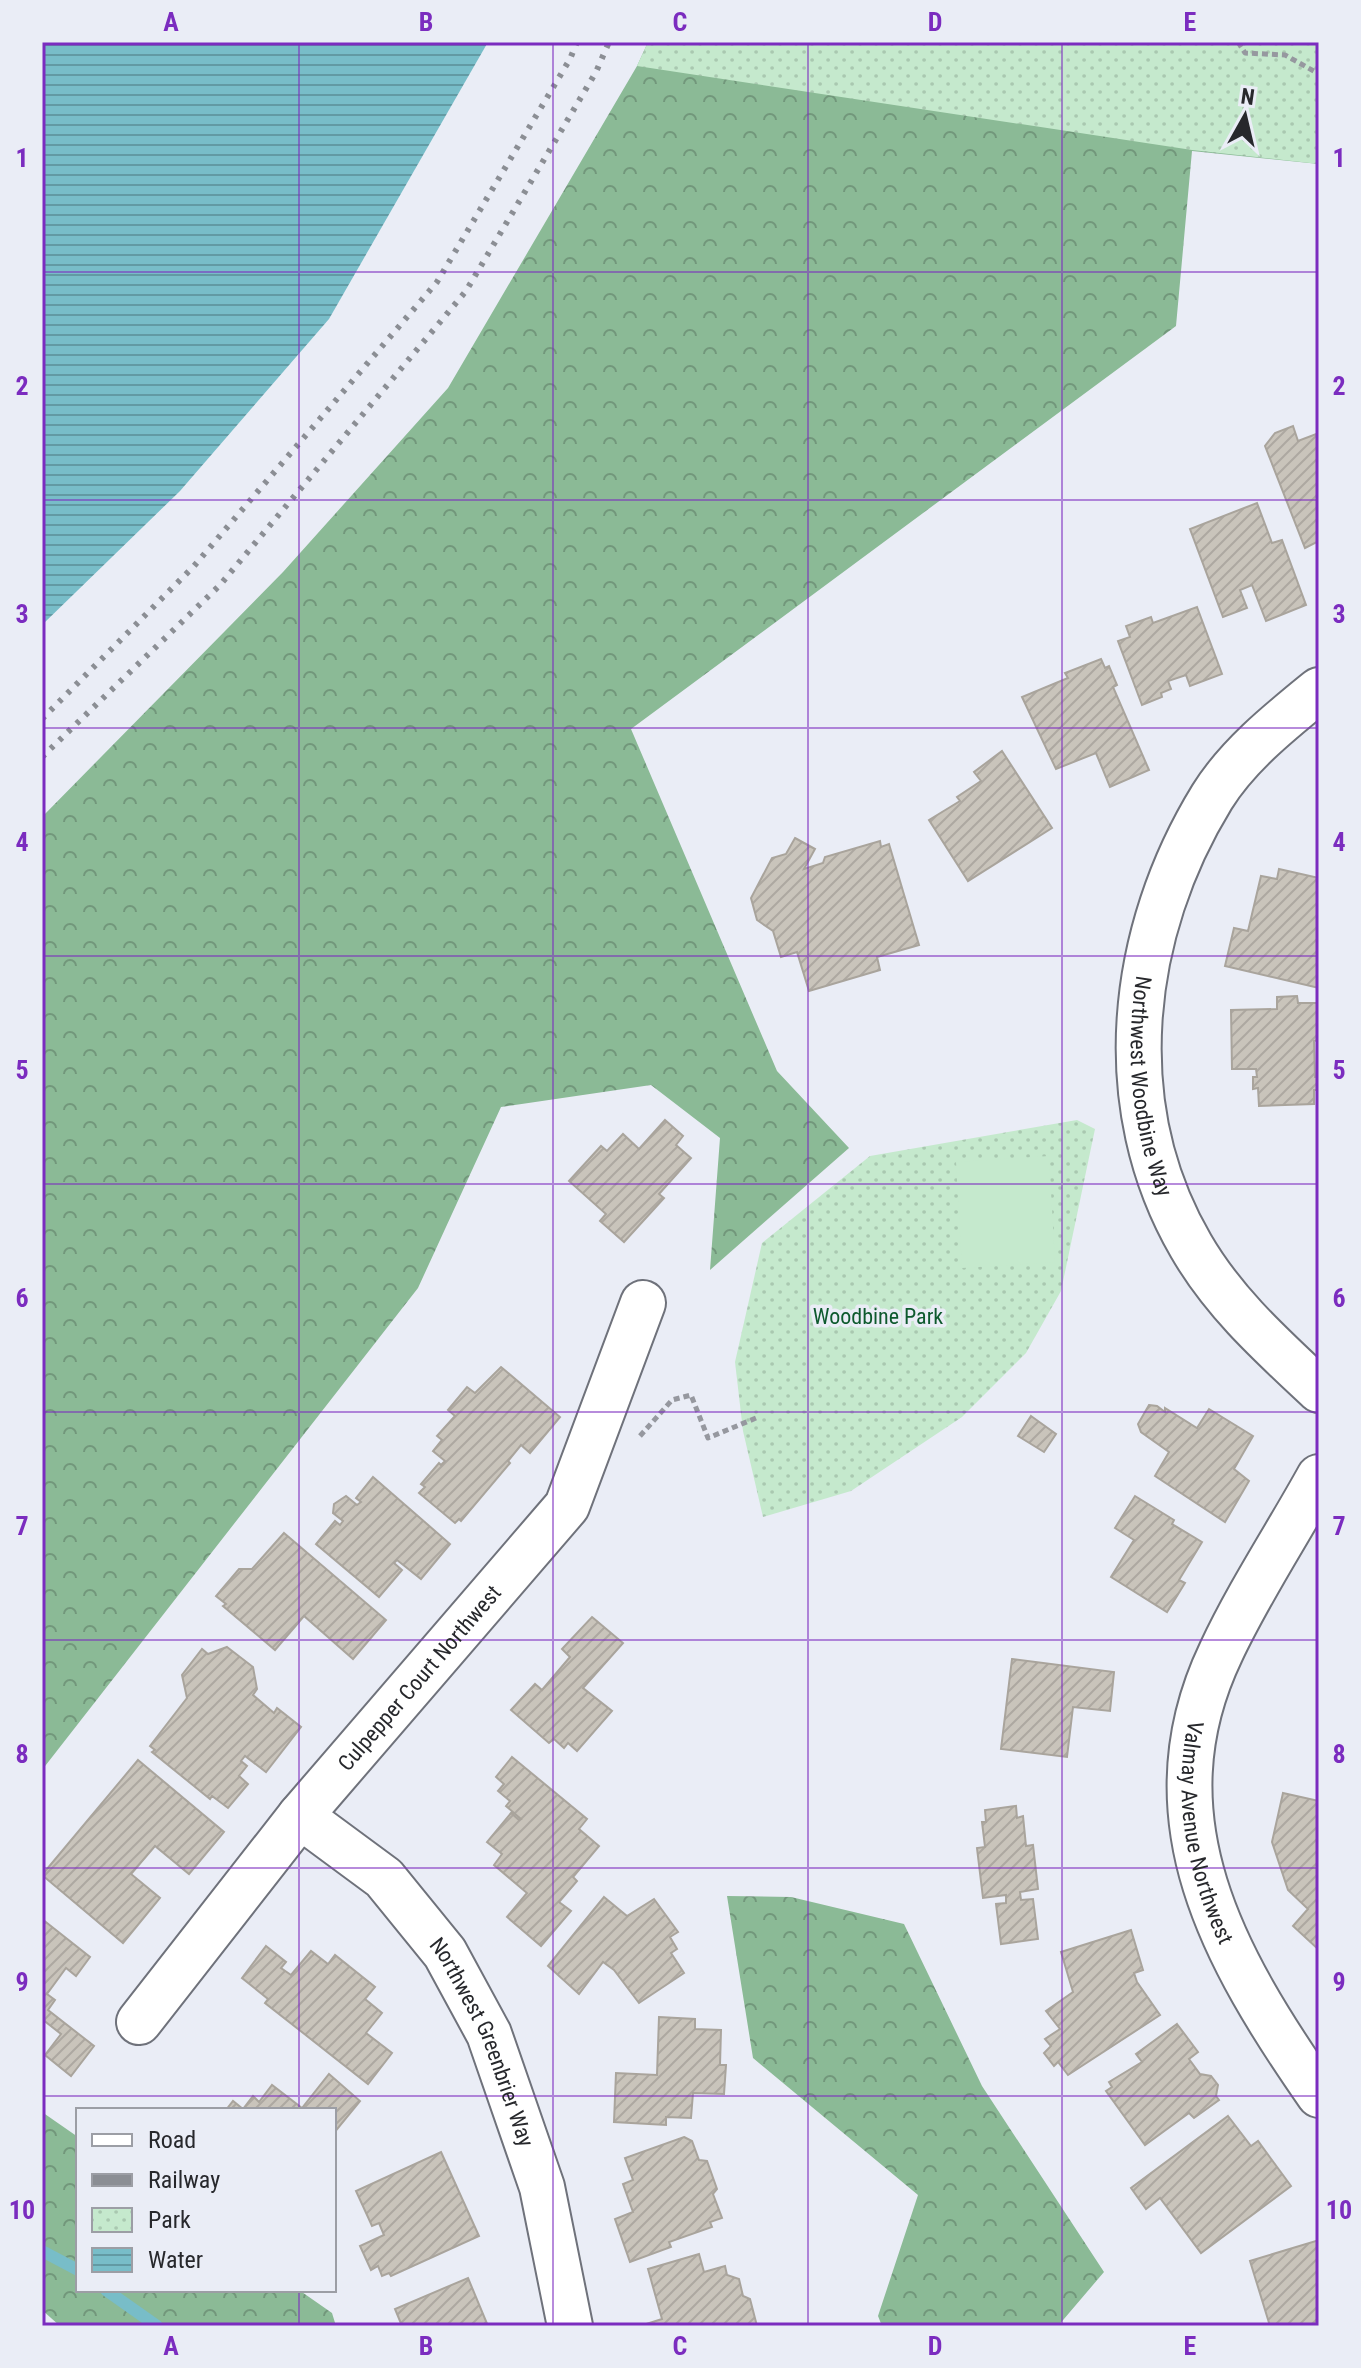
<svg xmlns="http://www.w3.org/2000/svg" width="1361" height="2368" font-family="'Roboto Condensed',sans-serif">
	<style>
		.forest { fill: url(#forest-crowns) }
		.park { fill: url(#park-dots) }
		.pitch { fill: #c5e9cd }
		.water { fill: url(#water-rules) }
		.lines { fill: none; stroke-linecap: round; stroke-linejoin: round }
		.stream { stroke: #78bdc8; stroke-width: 12 }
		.building { fill: url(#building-hatch); stroke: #a9a49c; stroke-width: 2 }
		.minor-casing { stroke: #6f727b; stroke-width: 48 }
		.path { stroke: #96989f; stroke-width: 5; stroke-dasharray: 6 4; stroke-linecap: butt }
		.minor { stroke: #fff; stroke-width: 44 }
		.rail { stroke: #8b8e94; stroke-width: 6; stroke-dasharray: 4 8; stroke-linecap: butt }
		.grid { fill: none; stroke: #7b2cbf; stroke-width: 2; stroke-opacity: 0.55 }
		.labels { text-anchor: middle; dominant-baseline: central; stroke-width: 7; stroke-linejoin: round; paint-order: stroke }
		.street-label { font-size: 22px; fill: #27282c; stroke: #eaedf6 }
		.park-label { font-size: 22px; fill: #0e5a2e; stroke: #eaedf6 }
		.neatline { fill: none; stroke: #7b2cbf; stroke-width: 3 }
		.grid-label { font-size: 26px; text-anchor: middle; font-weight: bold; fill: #7b2cbf }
	</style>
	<defs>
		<pattern id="forest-crowns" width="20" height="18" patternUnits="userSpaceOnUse" patternTransform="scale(2)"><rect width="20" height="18" fill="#8bba96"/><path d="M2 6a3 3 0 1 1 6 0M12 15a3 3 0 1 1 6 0" fill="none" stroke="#72977b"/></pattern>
		<pattern id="park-dots" width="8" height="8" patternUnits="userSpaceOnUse" patternTransform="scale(2)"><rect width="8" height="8" fill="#c5e9cd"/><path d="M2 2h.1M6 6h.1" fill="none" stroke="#a9c8b0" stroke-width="1.8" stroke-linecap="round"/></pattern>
		<pattern id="water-rules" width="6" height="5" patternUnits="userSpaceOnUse" patternTransform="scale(2)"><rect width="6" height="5" fill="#78bdc8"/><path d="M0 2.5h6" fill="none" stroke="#629aa3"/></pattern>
		<pattern id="building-hatch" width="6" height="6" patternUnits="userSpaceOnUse" patternTransform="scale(2)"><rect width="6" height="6" fill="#c9c4bb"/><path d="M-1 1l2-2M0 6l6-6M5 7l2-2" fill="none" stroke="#ada8a1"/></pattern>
	</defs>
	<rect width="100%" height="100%" fill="#eaedf6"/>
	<g class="forest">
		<path d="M648,42H1319V164L1192,151L1176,326L631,729L777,1071L849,1148L710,1270L720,1138L651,1085L501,1107L418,1288L42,1770V817L283,572L448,388L637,66Z"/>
		<path d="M727,1896L791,1897L904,1924L982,2086L1104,2272L1058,2326H882L878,2316L918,2195L753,2058Z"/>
		<path d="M42,2112L78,2137V2290H299L332,2313L336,2326H60L42,2310Z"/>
	</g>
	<g class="park">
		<path d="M648,42H1319V164L1192,150L637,66Z"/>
		<path d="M1077,1120L1095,1129L1061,1291L1026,1353L962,1417L851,1491L763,1517L743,1431L735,1362L762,1243L870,1156Z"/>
	</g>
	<path class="pitch" d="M1049,1156L1055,1262L962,1268L956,1162Z"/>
	<path class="water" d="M42,42H488L329,319L180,491L42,625Z"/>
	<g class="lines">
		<g class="stream">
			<path d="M42,2251L78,2270"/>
			<path d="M106,2290L157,2326"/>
		</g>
	</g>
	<g class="building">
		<path d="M1293,426L1298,441L1319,433V541L1305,548L1265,446L1275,433Z"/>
		<path d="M1257,503L1272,543L1282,540L1306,605L1266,621L1252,585L1240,590L1247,608L1223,617L1190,529Z"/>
		<path d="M1197,607L1222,674L1190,686L1186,675L1168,681L1171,689L1161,693L1162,697L1142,705L1118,641L1130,637L1126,626L1151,617L1153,623Z"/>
		<path d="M1101,659L1105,668L1109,666L1117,685L1113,687L1149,770L1110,787L1096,753L1056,769L1022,697L1068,678L1065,673Z"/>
		<path d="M1002,751L1052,828L968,881L929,820L960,801L957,797L981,781L974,772Z"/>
		<path d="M795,838L815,849L804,869L823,863L825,857L880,841L881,847L889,844L919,945L877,957L880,970L809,991L797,952L781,957L773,931L757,920L751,898L772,858L786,854Z"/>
		<path d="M1279,869L1319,878V988L1225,966L1234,928L1248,931L1261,876L1277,879Z"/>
		<path d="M1297,996L1298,1003H1319V1040L1314,1041L1315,1077H1319V1090H1314V1104L1259,1106L1258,1088L1253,1089V1077H1257L1256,1069H1232L1231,1010L1277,1009V997Z"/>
		<path d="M665,1120L683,1136L676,1145L691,1158L659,1194L664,1198L624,1242L600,1221L606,1214L569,1181L601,1146L607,1151L623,1134L639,1149Z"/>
		<path d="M501,1367L560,1417L530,1453L521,1445L508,1461L510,1463L461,1521L459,1519L455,1523L419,1493L425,1487L421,1484L439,1463L441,1465L445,1461L433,1451L442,1440L437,1436L455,1416L448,1410L467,1387L475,1393Z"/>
		<path d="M1149,1405L1157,1406L1165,1412V1408L1197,1428L1209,1409L1253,1436L1234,1469L1249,1481L1225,1522L1155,1476L1169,1452L1141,1432L1138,1424Z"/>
		<path d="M1031,1416L1056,1434L1044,1452L1018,1436Z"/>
		<path d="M373,1477L450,1544L421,1579L397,1560L394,1563L402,1570L379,1597L316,1544L335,1521L340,1525L343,1521L333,1513L334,1504L346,1496L357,1505L361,1502L356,1498Z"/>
		<path d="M1135,1496L1174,1520L1172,1524L1202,1542L1179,1580L1185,1583L1167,1612L1111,1577L1134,1540L1115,1528Z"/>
		<path d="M284,1533L386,1620L353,1659L304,1616L275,1650L223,1606L226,1604L216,1596L239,1569H252Z"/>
		<path d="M592,1617L623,1643L583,1688L612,1711L577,1751L568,1743L564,1748L554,1739L549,1743L511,1710L535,1684L542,1690L570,1657L562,1649Z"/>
		<path d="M227,1647L253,1667L257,1689L253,1695L274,1713L277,1708L301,1727L266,1772L245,1756L241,1761L247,1766L239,1776L248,1784L228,1808L212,1796L210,1799L152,1752L155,1750L150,1746L187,1698L182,1675L202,1649L208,1654Z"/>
		<path d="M1012,1659L1114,1672L1110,1711L1073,1707L1067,1757L1001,1749Z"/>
		<path d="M512,1757L587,1819L579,1829L599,1846L573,1877L577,1881L559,1902L571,1911L541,1946L507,1917L527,1893L494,1865L502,1854L487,1842L511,1813L519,1820L521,1819L506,1806L510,1801L498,1791L504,1784L496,1777Z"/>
		<path d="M138,1760L224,1832L189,1874L155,1846L131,1874L160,1898L123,1943L42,1875Z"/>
		<path d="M1283,1793L1319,1801V1950L1293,1926L1308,1909L1288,1890L1272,1842Z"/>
		<path d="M1016,1806L1017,1818L1023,1816L1026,1846L1033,1845L1038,1889L1020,1892L1021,1900L1033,1899L1038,1939L1001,1944L996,1904L1006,1903V1895L983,1898L977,1848L985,1847L982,1822H986L985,1810Z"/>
		<path d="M604,1897L627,1916L654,1899L678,1932L670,1937L677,1949L671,1953L684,1973L639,2003L614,1970L603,1962L579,1994L548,1966Z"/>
		<path d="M42,1919L90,1957L76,1976L66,1968L47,1994L55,2000L48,2010L94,2046L71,2076L45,2055L61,2034L42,2019Z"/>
		<path d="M1131,1930L1143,1970L1134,1973L1137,1982L1160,2015L1068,2075L1058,2062L1054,2066L1044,2053L1051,2046L1045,2039L1060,2029L1046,2011L1073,1992L1061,1952Z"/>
		<path d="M266,1946L286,1962L281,1968L291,1975L311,1951L328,1964L335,1955L375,1987L365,1999L382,2013L366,2033L392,2053L368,2084L265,2003L268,1999L242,1978Z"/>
		<path d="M659,2017L695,2019V2029L721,2030L720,2065H726L724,2094L693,2093L691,2118L666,2117V2125L614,2122L616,2073L657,2075Z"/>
		<path d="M1177,2024L1198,2052L1189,2059L1200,2074L1211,2076L1218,2085L1216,2096L1219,2100L1194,2118L1189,2113L1145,2145L1106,2091L1112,2087L1109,2082L1142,2062L1136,2054Z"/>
		<path d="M329,2074L360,2101L334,2133V2110H226L233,2101L243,2109L253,2096L259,2102L272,2085L302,2108Z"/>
		<path d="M1228,2116L1251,2146L1258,2141L1291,2186L1201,2253L1160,2198L1146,2209L1131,2188Z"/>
		<path d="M684,2137L692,2141L699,2160L707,2161L717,2189L713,2194L722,2218L710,2222L712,2227L669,2242L671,2247L630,2262L615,2219L633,2212L623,2184L633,2180L625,2158Z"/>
		<path d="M441,2152L479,2236L391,2276L389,2273L382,2276L378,2266L371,2270L360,2246L384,2235L379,2223L372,2226L356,2191Z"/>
		<path d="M1319,2240V2326H1270L1250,2261Z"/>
		<path d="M699,2254L704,2272L725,2266L727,2275L739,2279L743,2296L750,2299L757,2326H640L662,2319L648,2269Z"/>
		<path d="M468,2278L488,2326H402L395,2309Z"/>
	</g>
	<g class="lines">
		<g class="minor-casing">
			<g id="minor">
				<path id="s1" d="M1319,690C1281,721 1238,755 1212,797C1129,932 1109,1105 1191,1246C1224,1303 1271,1345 1319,1390"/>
				<path id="s2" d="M1319,1477C1287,1535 1249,1592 1221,1652C1142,1817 1225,1960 1319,2095"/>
				<path id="s3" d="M300,1816L384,1878L445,1953L489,2034L542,2187L570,2326"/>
				<path id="s4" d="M139,2022L300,1816L567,1506L643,1303"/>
			</g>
		</g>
		<g class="path">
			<path d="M1238,42L1245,53L1285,55L1319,74"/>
			<path d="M640,1436L672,1400L691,1395L708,1438L756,1418"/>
		</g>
		<use href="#minor" class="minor"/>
		<g class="rail">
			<path d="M42,719L194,566L437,282L570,59L577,42"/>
			<path d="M42,757L220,585L466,291L596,72L609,42"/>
		</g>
	</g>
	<path class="grid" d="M299,42V2110M553,42V2326M808,42V2326M1062,42V2326M42,272H1319M42,500H1319M42,728H1319M42,956H1319M42,1184H1319M42,1412H1319M42,1640H1319M42,1868H1319M42,2096H1319M299,2290V2326"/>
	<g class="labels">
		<g class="street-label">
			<text stroke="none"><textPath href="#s1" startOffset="456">Northwest Woodbine Way</textPath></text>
			<text stroke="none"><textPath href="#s4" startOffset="444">Culpepper Court Northwest</textPath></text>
			<text stroke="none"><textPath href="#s2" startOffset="388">Valmay Avenue Northwest</textPath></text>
			<text stroke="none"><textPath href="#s3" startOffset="298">Northwest Greenbrier Way</textPath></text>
		</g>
		<g class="park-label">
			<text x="878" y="1316">Woodbine Park</text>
		</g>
	</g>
	<rect width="1361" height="2368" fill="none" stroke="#eaedf6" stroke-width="88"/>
	<rect x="76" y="2108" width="260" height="184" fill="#eaedf6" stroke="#9c9ea5" stroke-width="2"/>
	<rect x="92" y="2134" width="40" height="12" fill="#ffffff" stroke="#9c9ea5" stroke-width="2"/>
	<text x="148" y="2148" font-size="24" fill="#27282c">Road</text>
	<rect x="92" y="2174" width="40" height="12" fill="#8b8e94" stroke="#9c9ea5" stroke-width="2"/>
	<text x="148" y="2188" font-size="24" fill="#27282c">Railway</text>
	<rect x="92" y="2208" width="40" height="24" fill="url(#park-dots)" stroke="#9c9ea5" stroke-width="2"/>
	<text x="148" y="2228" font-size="24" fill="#27282c">Park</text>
	<rect x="92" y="2248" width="40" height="24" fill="url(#water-rules)" stroke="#9c9ea5" stroke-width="2"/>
	<text x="148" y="2268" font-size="24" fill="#27282c">Water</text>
	<g transform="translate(1245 116) rotate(8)" stroke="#eaedf6" stroke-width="6" paint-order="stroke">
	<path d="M0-6L14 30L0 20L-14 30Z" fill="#27282c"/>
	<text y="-12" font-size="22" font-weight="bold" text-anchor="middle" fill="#27282c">N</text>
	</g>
	<rect x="44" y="44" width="1273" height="2280" class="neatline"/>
	<g class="grid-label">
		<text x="171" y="31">A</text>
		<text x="426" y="31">B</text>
		<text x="680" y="31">C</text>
		<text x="935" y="31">D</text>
		<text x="1190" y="31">E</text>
		<text x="22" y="167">1</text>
		<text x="1339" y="167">1</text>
		<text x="22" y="395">2</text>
		<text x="1339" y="395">2</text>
		<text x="22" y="623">3</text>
		<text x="1339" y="623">3</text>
		<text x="22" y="851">4</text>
		<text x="1339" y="851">4</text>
		<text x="22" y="1079">5</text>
		<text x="1339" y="1079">5</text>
		<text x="22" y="1307">6</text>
		<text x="1339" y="1307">6</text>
		<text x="22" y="1535">7</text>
		<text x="1339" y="1535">7</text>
		<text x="22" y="1763">8</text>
		<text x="1339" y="1763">8</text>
		<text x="22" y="1991">9</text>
		<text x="1339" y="1991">9</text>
		<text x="22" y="2219">10</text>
		<text x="1339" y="2219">10</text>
		<text x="171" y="2355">A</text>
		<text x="426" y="2355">B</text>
		<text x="680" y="2355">C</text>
		<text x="935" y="2355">D</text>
		<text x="1190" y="2355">E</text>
	</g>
</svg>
